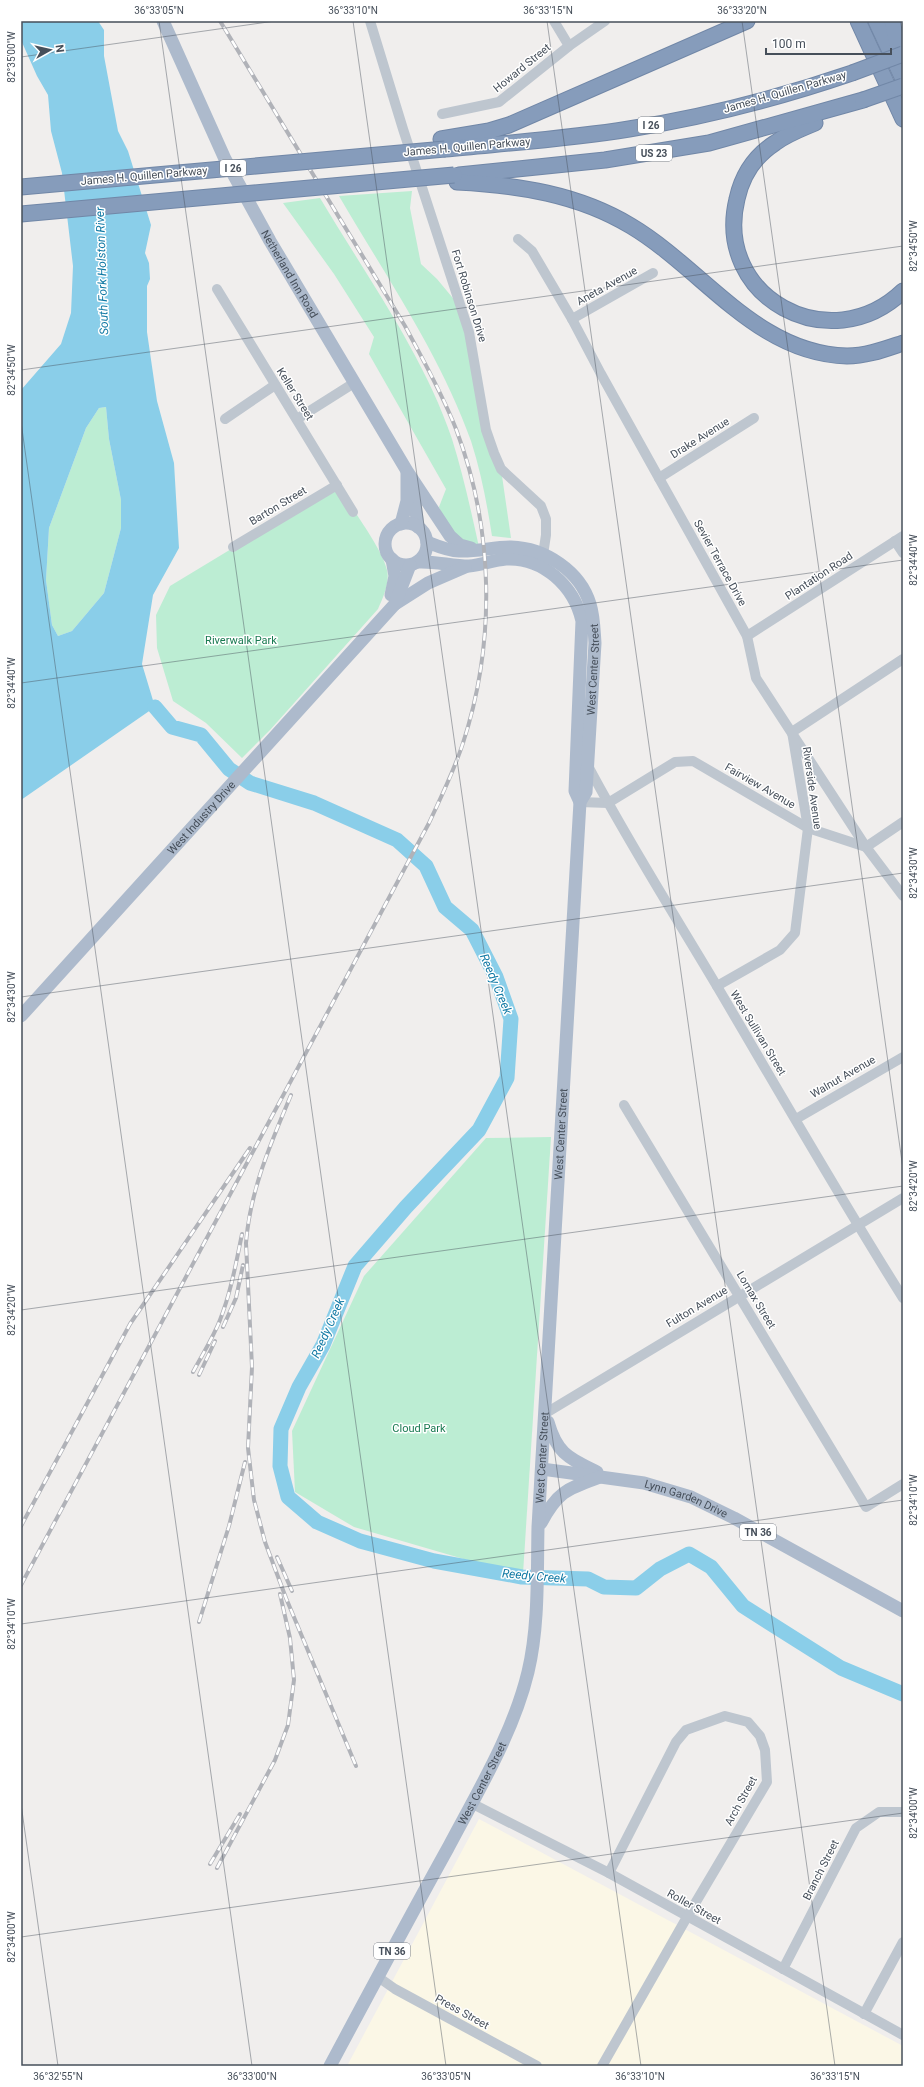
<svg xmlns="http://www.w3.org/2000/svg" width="924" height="2087" font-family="Roboto,sans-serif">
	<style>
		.commercial { fill: #fbf7e6 }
		.green { fill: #bcedd3 }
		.water { fill: #8acee9; fill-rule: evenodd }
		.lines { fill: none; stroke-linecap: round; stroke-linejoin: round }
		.river { stroke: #8acee9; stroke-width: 15 }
		.highway-casing { stroke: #7187a7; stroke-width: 17 }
		.minor { stroke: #bec6cf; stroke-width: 10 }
		.major { stroke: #adbacc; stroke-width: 13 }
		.highway { stroke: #869cbb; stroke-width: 15 }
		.rail-casing { stroke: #b0b2b8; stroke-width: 4 }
		.rail { stroke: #fff; stroke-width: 2.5; stroke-dasharray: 8; stroke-linecap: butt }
		.highway-bridge-casing { stroke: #7187a7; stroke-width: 17; stroke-linecap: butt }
		.highway-bridge { stroke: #869cbb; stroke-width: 15 }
		.ticks { fill: none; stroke: #464f5a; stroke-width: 1; stroke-opacity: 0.45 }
		.labels { text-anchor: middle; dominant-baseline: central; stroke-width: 3; stroke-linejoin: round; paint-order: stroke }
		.shield { fill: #fff; stroke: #7e848c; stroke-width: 1 }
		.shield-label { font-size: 10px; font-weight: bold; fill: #464f5a }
		.street-label { font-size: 11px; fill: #464f5a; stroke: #fff }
		.park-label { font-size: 11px; fill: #197a51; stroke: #fff }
		.water-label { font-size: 12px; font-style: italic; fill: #1079a4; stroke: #fff }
		.neatline { fill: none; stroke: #464f5a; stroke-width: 1.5 }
		.ticks-label { font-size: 10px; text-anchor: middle; fill: #464f5a }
	</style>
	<rect width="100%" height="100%" fill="#f0eeed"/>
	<path class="commercial" d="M479,1819L903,2046V2066H347Z"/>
	<g class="green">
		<path d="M412,191L410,208L421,264L437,279L462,309L480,400L501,469L511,538L492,536C487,504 481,472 471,441C440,354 385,275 339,196Z"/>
		<path d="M320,198C365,274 424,355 452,439C463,474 471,511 479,547L450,536L439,507L446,489L369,354L374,337L334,274L283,203Z"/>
		<path d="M106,407L109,439L121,500V528L104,593L72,631L58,636L52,625L46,580L49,528L86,428L99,408Z"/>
		<path d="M337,485C350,506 382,548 387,570C390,582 383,598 378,609L270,730L242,758L206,723L173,701L157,648L156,615L170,586Z"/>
		<path d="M551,1137L523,1574L474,1562L354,1527L295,1492L292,1431L364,1276L486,1138Z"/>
	</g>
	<path class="water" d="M21,21H98L104,30V56L118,131L128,151L151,225L145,253L149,263L150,279L147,286V332L157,401L174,463L179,548L153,595L142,664L155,707L21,800V390L61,344L71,313L73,266L62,173L51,131L48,95L37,76L21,40ZM106,407L109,439L121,500V528L104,593L72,631L58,636L52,625L46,580L49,528L86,428L99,408Z"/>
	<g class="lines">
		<path class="river" d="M155,707L172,727L201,735L229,769L250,783L314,803L397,840L426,866L445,907L472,930L496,977L511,1019L507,1078L479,1130L406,1207L355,1266L323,1345L299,1387L281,1429L280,1466L288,1497L317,1522L360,1541L434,1561L522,1577L588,1579L604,1587L636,1588L660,1569L689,1554L711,1567L743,1606L841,1668L903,1694"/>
		<g class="highway-casing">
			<g id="highway">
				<path d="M858,21L903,119"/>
				<path d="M876,21L903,79"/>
				<path d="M892,21L900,58"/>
				<path d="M815,123C801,129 787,134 775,143C755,156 742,176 737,199C713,297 830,361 903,291"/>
				<path d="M441,139L489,131L509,125L747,21"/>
				<path d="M445,149C506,143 568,139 629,129C705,117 779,98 852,73"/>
				<path d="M459,175L605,160L709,143L863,100"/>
				<path d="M457,182C518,185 578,194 631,226C703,269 757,354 847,356C867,356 885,349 903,343"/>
			</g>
		</g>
		<g class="minor">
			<path d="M370,21L403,129L469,332L486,430L494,453L501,469L541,506L546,519V535L542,561"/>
			<path d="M554,21L569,46"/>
			<path d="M442,114L499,102L569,46L605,21"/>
			<path d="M518,239L532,251L572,319L601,374L747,636L756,678L866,847L903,896"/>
			<path d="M217,289L353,512"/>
			<path d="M572,319L653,273"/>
			<path d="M225,419L275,385"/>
			<path d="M297,419L354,383"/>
			<path d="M659,478L754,418"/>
			<path d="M895,541L903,553"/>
			<path d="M233,547L337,485"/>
			<path d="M747,636L903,536"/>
			<path d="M587,764C628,842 676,917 721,993C781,1095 840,1198 903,1298"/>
			<path d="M580,802L608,803"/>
			<path d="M608,803L675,762L693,761L808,828L866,847L903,822"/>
			<path d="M717,986L780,950L795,933L808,828L792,732L903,659"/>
			<path d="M624,1105L866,1507L903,1484"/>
			<path d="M796,1119L903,1057"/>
			<path d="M546,1413L903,1198"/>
			<path d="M471,1803L609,1873L903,2035"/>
			<path d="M783,1969L856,1828L879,1812H903"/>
			<path d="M378,1977L395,1989L537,2066"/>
			<path d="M864,2014L903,1942"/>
			<path d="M602,2066L687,1917L767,1782L765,1750L760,1736L748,1722L725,1716L686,1730L676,1742L609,1873"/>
		</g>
		<g class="major">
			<path id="s1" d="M163,21L225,159L270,241L407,471L450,536L460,545L471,548"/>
			<path d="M413,487L418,527"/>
			<circle cx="406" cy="544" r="21"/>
			<path d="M401,524L407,501V473"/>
			<path d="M418,562C435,561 452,566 469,566C482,565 493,560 506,559C543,557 574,586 582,621L575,791L580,802"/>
			<path d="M391,595L395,576L392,559"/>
			<path d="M395,604L428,583L465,567"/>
			<path id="s2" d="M21,1016L395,604L410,565"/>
			<path d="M548,1422C557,1454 569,1458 597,1472"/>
			<path id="s3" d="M542,1469L644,1483L691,1497L734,1518L903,1611"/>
			<path d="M541,1523C558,1491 567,1489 600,1477"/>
			<path id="s4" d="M330,2066C369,1993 408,1920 448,1848C478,1791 513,1734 528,1672C539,1626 537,1575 538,1527L580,802L586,792L595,643C594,630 594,617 590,604C580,571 545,548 511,547C493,547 476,552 459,551C448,551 437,546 427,542"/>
		</g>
		<use href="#highway" class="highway"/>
		<g class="rail-casing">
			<g id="rail">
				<path d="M291,1095C271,1143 250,1190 246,1243L252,1367L248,1448L254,1500L265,1542L286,1598L356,1766"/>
				<path d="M223,1327L236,1298L243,1265"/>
				<path d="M193,1372C202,1355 213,1338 220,1320C231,1292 236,1263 242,1234"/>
				<path d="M199,1375L215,1341"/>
				<path d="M21,1526L130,1324L250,1148"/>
				<path d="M277,1557L292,1591"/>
				<path d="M21,1585L429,823C441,797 454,771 463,743C496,642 494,529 456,429C442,393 423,360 405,326L220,21"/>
				<path d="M199,1622L229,1526L245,1462"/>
				<path d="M210,1864L240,1814"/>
				<path d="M217,1868L275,1760L288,1725L294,1680L290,1638L280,1594"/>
			</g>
		</g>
		<use href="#rail" class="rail"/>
		<g class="highway-bridge-casing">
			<g id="highway-bridge">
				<path d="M852,73L903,54"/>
				<path d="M863,100L903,86"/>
				<path d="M21,187L445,149"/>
				<path d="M21,214L454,175"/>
			</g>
		</g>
		<use href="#highway-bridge" class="highway-bridge"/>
	</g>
	<path class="ticks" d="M159,21L446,2066M353,21L641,2066M547,21L835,2066M742,21L903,1169M21,57L275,21M21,370L903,246M21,422L252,2066M21,683L903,560M21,997L903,873M21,1310L903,1186M21,1624L903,1500M21,1804L58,2066M21,1937L903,1813"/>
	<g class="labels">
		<g class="shield">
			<rect x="638" y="117" width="26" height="16" rx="3"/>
			<rect x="636" y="145" width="36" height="16" rx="3"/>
			<rect x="220" y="160" width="26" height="16" rx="3"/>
			<rect x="740" y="1524" width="36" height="16" rx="3"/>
			<rect x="374" y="1943" width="36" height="16" rx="3"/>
		</g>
		<g class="shield-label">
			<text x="651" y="125">I 26</text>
			<text x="654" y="153">US 23</text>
			<text x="233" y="168">I 26</text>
			<text x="758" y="1532">TN 36</text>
			<text x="392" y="1951">TN 36</text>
		</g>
		<g class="street-label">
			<text transform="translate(522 68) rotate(-39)">Howard Street</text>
			<text transform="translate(785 92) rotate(-16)">James H. Quillen Parkway</text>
			<text transform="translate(467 147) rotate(-5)">James H. Quillen Parkway</text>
			<text transform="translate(144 176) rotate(-5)">James H. Quillen Parkway</text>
			<text stroke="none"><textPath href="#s1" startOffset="283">Netherland Inn Road</textPath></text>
			<text transform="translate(607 286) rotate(-29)">Aneta Avenue</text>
			<text transform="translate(469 296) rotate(73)">Fort Robinson Drive</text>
			<text transform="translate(295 394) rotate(58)">Keller Street</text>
			<text transform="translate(700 438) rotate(-32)">Drake Avenue</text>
			<text transform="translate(278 506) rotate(-31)">Barton Street</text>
			<text transform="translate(720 563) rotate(61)">Sevier Terrace Drive</text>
			<text transform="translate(819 576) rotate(-33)">Plantation Road</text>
			<text stroke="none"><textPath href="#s4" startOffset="1448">West Center Street</textPath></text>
			<text transform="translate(760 786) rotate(30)">Fairview Avenue</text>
			<text transform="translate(812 788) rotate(82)">Riverside Avenue</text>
			<text stroke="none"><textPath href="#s2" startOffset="268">West Industry Drive</textPath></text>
			<text transform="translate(758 1033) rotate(59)">West Sullivan Street</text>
			<text transform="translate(843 1077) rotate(-30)">Walnut Avenue</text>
			<text stroke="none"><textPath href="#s4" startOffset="981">West Center Street</textPath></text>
			<text transform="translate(756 1300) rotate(59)">Lomax Street</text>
			<text transform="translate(697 1307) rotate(-31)">Fulton Avenue</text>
			<text stroke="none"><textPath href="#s4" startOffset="657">West Center Street</textPath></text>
			<text stroke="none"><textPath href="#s3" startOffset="148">Lynn Garden Drive</textPath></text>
			<text stroke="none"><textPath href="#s4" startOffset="321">West Center Street</textPath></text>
			<text transform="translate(741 1801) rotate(-61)">Arch Street</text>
			<text transform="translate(821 1870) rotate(-63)">Branch Street</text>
			<text transform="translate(694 1907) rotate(29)">Roller Street</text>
			<text transform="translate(462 2012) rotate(29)">Press Street</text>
		</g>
		<g class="park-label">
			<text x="241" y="640">Riverwalk Park</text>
			<text x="419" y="1428">Cloud Park</text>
		</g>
		<g class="water-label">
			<text transform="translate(102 271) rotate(-92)">South Fork Holston River</text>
			<text transform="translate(496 984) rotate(67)">Reedy Creek</text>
			<text transform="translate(328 1328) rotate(-66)">Reedy Creek</text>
			<text transform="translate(534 1576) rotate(5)">Reedy Creek</text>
		</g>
	</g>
	<rect width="924" height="2087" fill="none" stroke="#ffffff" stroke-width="44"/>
	<g transform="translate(50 50) rotate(82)" stroke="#ffffff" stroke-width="3" paint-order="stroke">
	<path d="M0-3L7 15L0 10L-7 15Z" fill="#464f5a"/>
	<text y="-6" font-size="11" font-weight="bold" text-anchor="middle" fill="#464f5a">N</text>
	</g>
	<path d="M766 48v6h125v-6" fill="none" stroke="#464f5a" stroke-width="2"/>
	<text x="772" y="48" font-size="12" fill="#464f5a" stroke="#ffffff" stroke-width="3" paint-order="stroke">100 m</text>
	<rect x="22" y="22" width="880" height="2043" class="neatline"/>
	<g class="ticks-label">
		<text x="159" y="14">36°33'05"N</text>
		<text x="353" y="14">36°33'10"N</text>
		<text x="548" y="14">36°33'15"N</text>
		<text x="742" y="14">36°33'20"N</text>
		<text transform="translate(11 57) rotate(-90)" y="4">82°35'00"W</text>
		<text transform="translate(913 246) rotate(-90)" y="4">82°34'50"W</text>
		<text transform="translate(11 370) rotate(-90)" y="4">82°34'50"W</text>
		<text transform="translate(913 560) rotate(-90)" y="4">82°34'40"W</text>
		<text transform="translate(11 683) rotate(-90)" y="4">82°34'40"W</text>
		<text transform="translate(913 873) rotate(-90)" y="4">82°34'30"W</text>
		<text transform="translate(11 997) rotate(-90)" y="4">82°34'30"W</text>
		<text transform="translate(913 1186) rotate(-90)" y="4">82°34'20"W</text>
		<text transform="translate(11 1310) rotate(-90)" y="4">82°34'20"W</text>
		<text transform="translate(913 1500) rotate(-90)" y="4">82°34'10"W</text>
		<text transform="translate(11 1624) rotate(-90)" y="4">82°34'10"W</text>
		<text transform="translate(913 1813) rotate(-90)" y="4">82°34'00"W</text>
		<text transform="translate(11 1937) rotate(-90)" y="4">82°34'00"W</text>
		<text x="58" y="2080">36°32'55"N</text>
		<text x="252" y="2080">36°33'00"N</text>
		<text x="446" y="2080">36°33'05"N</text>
		<text x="640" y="2080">36°33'10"N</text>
		<text x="835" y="2080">36°33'15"N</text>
	</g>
</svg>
